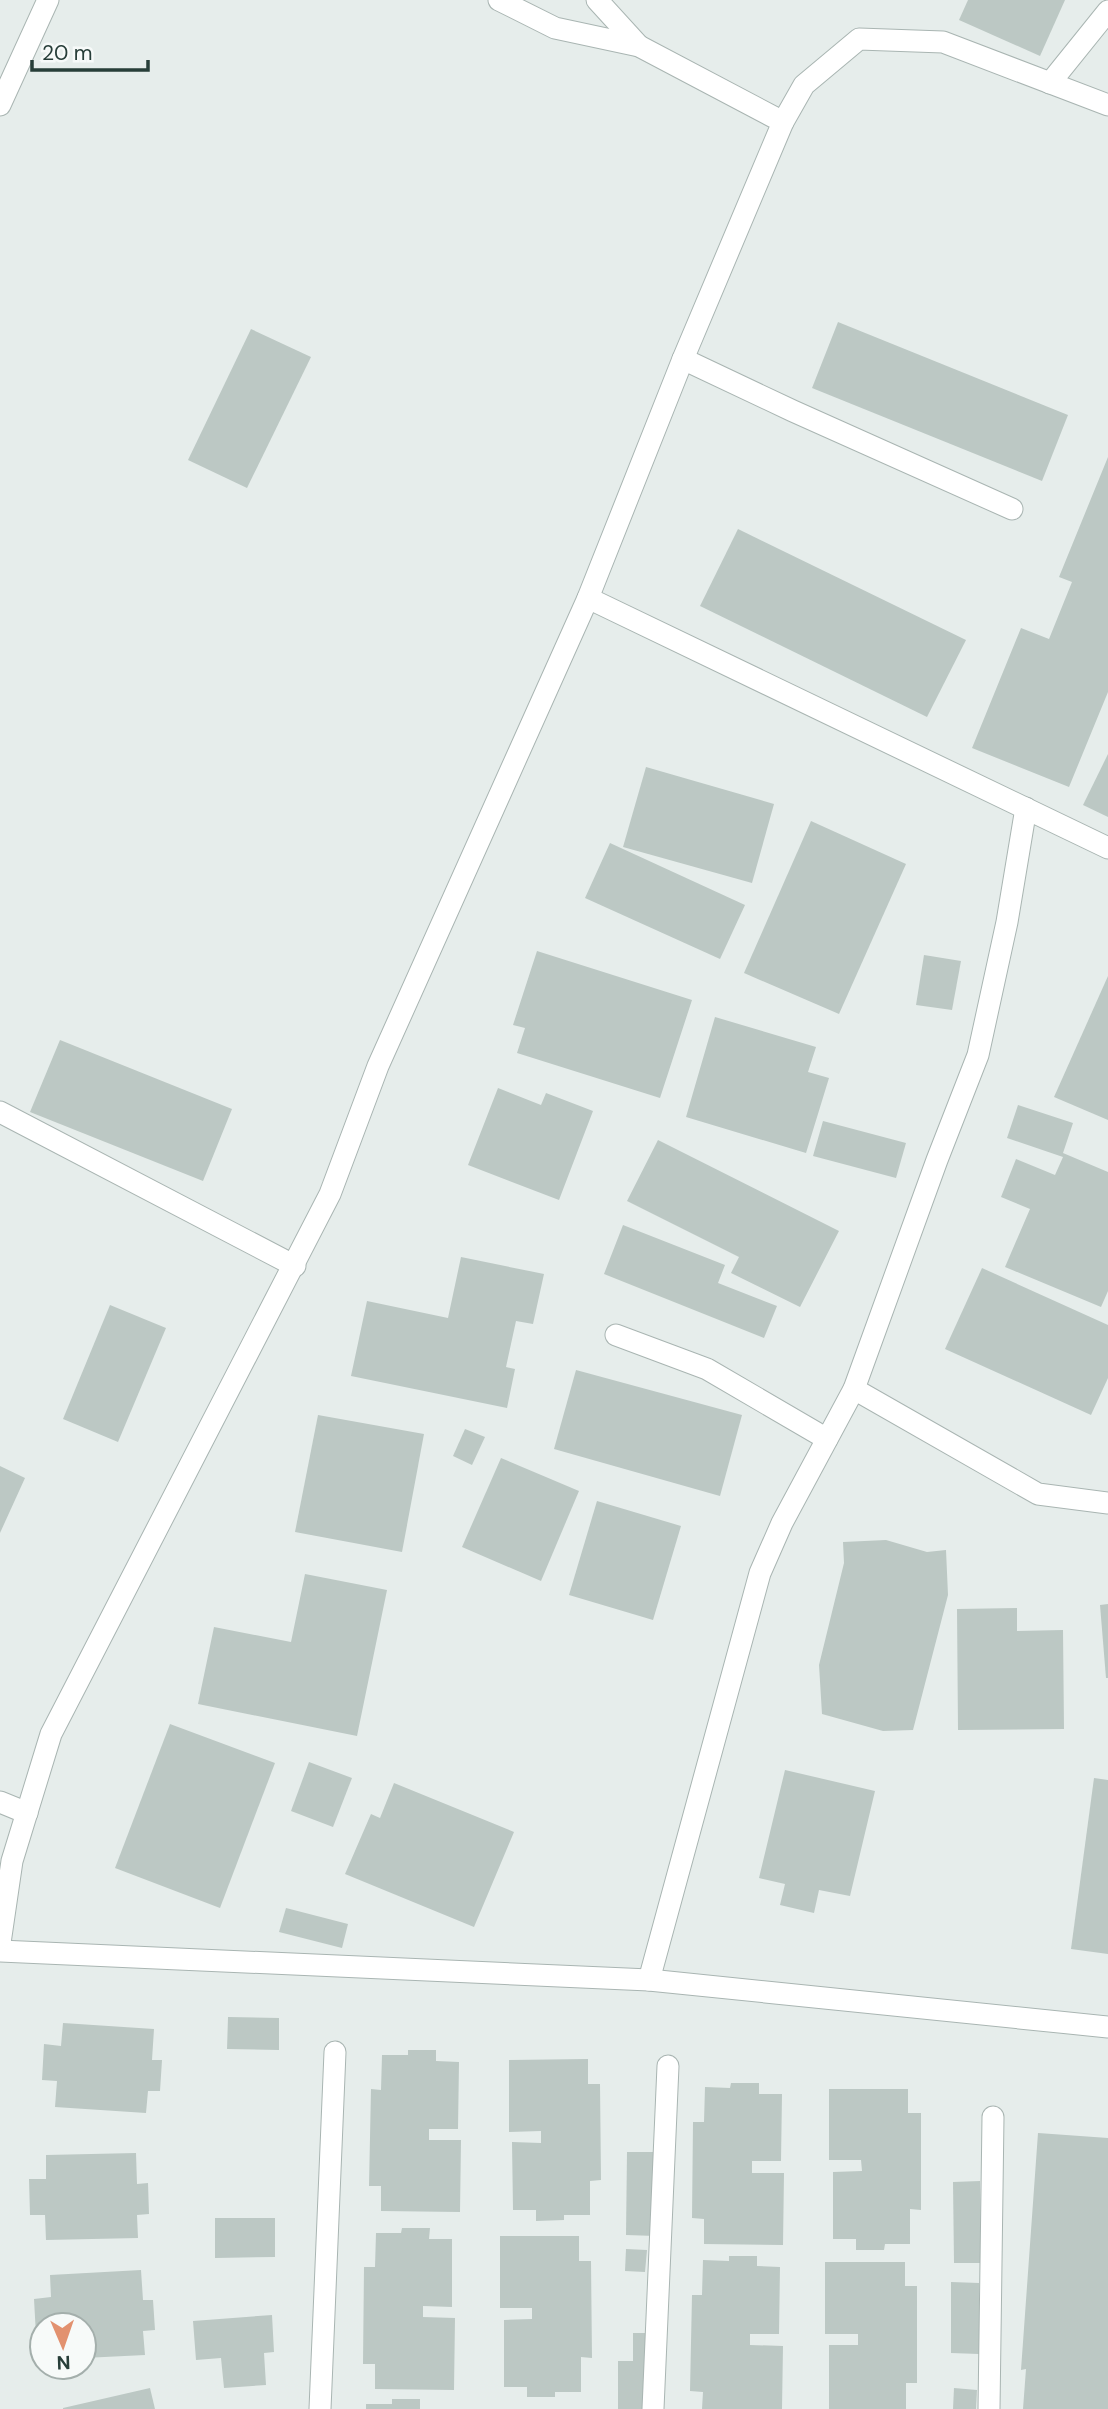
<svg xmlns="http://www.w3.org/2000/svg" width="1108" height="2409" font-family="'DM Sans',sans-serif">
	<style>
		.building { fill: #bcc8c4 }
		.lines { fill: none; stroke-linecap: round; stroke-linejoin: round }
		.minor-casing { stroke: #a9b5b2; stroke-width: 23 }
		.minor { stroke: #fff; stroke-width: 21 }
	</style>
	<rect width="100%" height="100%" fill="#e6edeb"/>
	<g class="building">
		<path d="M968,0H1065L1040,56L959,20Z"/>
		<path d="M838,322L1068,415L1042,481L812,388Z"/>
		<path d="M251,329L311,357L247,488L188,460Z"/>
		<path d="M1108,457V692L1069,787L972,748L1021,628L1049,639L1072,582L1059,577Z"/>
		<path d="M738,529L966,640L927,717L700,606Z"/>
		<path d="M1108,754V817L1083,805Z"/>
		<path d="M646,767L774,804L752,883L623,847Z"/>
		<path d="M811,821L906,864L839,1014L744,973Z"/>
		<path d="M610,843L745,905L720,959L585,898Z"/>
		<path d="M537,951L692,1000L660,1098L517,1053L525,1028L513,1025Z"/>
		<path d="M924,955L961,961L952,1010L916,1005Z"/>
		<path d="M1108,976V1120L1054,1097Z"/>
		<path d="M715,1017L816,1047L808,1072L829,1078L806,1153L686,1117Z"/>
		<path d="M60,1040L232,1109L203,1181L30,1112Z"/>
		<path d="M498,1088L541,1105L546,1093L593,1111L559,1200L468,1165Z"/>
		<path d="M1018,1105L1073,1123L1063,1153L1108,1172V1291L1101,1307L1005,1267L1030,1209L1001,1197L1016,1159L1055,1175L1063,1157L1007,1138Z"/>
		<path d="M823,1121L906,1143L896,1178L813,1156Z"/>
		<path d="M658,1140L839,1231L800,1307L731,1273L739,1257L627,1201Z"/>
		<path d="M623,1225L725,1265L718,1283L777,1306L764,1338L604,1274Z"/>
		<path d="M461,1257L544,1274L533,1324L516,1321L506,1367L515,1369L507,1408L351,1376L367,1301L448,1318Z"/>
		<path d="M982,1268L1108,1325V1378L1091,1415L945,1349Z"/>
		<path d="M110,1305L166,1328L118,1442L63,1419Z"/>
		<path d="M576,1370L742,1415L720,1496L554,1449Z"/>
		<path d="M318,1415L424,1434L402,1552L295,1532Z"/>
		<path d="M465,1429L485,1437L472,1465L453,1456Z"/>
		<path d="M501,1458L579,1491L541,1581L462,1547Z"/>
		<path d="M0,1466L25,1478L0,1533Z"/>
		<path d="M597,1501L681,1526L653,1620L569,1595Z"/>
		<path d="M886,1540L927,1552L946,1550L948,1595L913,1730L883,1731L822,1714L819,1665L844,1563L843,1542Z"/>
		<path d="M305,1574L387,1590L357,1736L198,1704L214,1627L291,1642Z"/>
		<path d="M1108,1604V1678H1106L1100,1605Z"/>
		<path d="M1017,1608V1631L1063,1630L1064,1729L958,1730L957,1609Z"/>
		<path d="M170,1724L275,1763L220,1908L115,1868Z"/>
		<path d="M309,1762L352,1778L333,1827L291,1811Z"/>
		<path d="M785,1770L875,1791L850,1896L819,1890L814,1913L780,1905L785,1884L759,1878Z"/>
		<path d="M1094,1778L1108,1780V1954L1071,1949Z"/>
		<path d="M394,1783L514,1832L474,1927L345,1874L371,1814L380,1818Z"/>
		<path d="M286,1908L348,1924L342,1948L279,1932Z"/>
		<path d="M228,2017L279,2018V2050L227,2049Z"/>
		<path d="M63,2023L154,2029L152,2060H162L160,2091H148L146,2113L55,2107L57,2081L42,2080L44,2044L61,2046Z"/>
		<path d="M408,2050H436V2061L459,2062L458,2129H429V2140H461L460,2212L381,2211V2186H369L371,2089L381,2090L382,2055H408Z"/>
		<path d="M588,2059V2084H600L601,2180L590,2181V2215H564V2220L536,2221V2210H513L512,2142L541,2143V2131L509,2132V2060Z"/>
		<path d="M731,2083H759V2094H782L781,2161H752V2173H784L783,2245L704,2244V2219L692,2218L693,2122H704L705,2087L730,2088Z"/>
		<path d="M829,2089H908V2113H921V2210L910,2209V2244H885L884,2250H856V2239H833V2172L862,2171L861,2160H829Z"/>
		<path d="M1038,2133L1108,2138V2409H1023L1026,2369L1021,2370Z"/>
		<path d="M627,2152H657L656,2236L626,2235Z"/>
		<path d="M136,2153L137,2184L148,2183L149,2214L137,2215L138,2238L46,2240L45,2215H30L29,2179H46V2155Z"/>
		<path d="M980,2181L981,2263H954L953,2182Z"/>
		<path d="M215,2218H275V2257L215,2258Z"/>
		<path d="M402,2228H430L429,2239H452V2307L423,2306V2317L455,2318L454,2390L375,2389V2364H363L364,2267H375L376,2233H401Z"/>
		<path d="M500,2236H579V2261H591L592,2358L581,2357V2392H555V2397H527V2387H504V2320L532,2319V2308H500Z"/>
		<path d="M626,2249L647,2250L645,2272L625,2271Z"/>
		<path d="M729,2256H757V2266L780,2267L779,2334H750V2345L783,2346L782,2409H702L703,2392L690,2391L692,2295H702L703,2260L729,2261Z"/>
		<path d="M825,2262H905V2286H917V2383H906V2409H829V2345H858V2334H825Z"/>
		<path d="M141,2270L143,2300H153L155,2330L143,2331L145,2355L84,2358V2325H42V2334L36,2335L34,2299L51,2297L50,2275Z"/>
		<path d="M951,2282L979,2283V2354L951,2353Z"/>
		<path d="M272,2315L274,2352L264,2353L266,2385L224,2388L221,2358L196,2360L193,2321Z"/>
		<path d="M633,2333H648L647,2409H618V2361H633Z"/>
		<path d="M150,2388L155,2409H63V2408Z"/>
		<path d="M954,2388L977,2390L976,2409H953Z"/>
		<path d="M392,2399H420V2409H366V2404H392Z"/>
	</g>
	<g class="lines">
		<g class="minor-casing">
			<g id="minor">
				<path d="M597,0L639,46"/>
				<path d="M1050,83L1108,11"/>
				<path d="M0,105L48,0"/>
				<path d="M783,122L804,85L859,39L943,42L1108,105"/>
				<path d="M683,359L793,411L1012,509"/>
				<path d="M588,598L1108,848"/>
				<path d="M0,1112L295,1266"/>
				<path d="M616,1335L707,1369L827,1439"/>
				<path d="M854,1389L1038,1494L1108,1503"/>
				<path d="M0,1802L27,1813"/>
				<path d="M0,1943L12,1861L51,1734L330,1194L378,1066L588,598L683,359L783,122L639,46L555,28L499,0"/>
				<path d="M0,1951L649,1980L1108,2027"/>
				<path d="M649,1980L760,1573L782,1523L854,1389L937,1160L978,1055L1007,922L1026,808"/>
				<path d="M320,2409L335,2052"/>
				<path d="M653,2409L668,2066"/>
				<path d="M989,2409L993,2117"/>
			</g>
		</g>
		<use href="#minor" class="minor"/>
	</g>
	<g transform="translate(63 2346) rotate(178)"><circle r="33" fill="#f7faf9" stroke="#a4afac" stroke-width="2"/>
	<path d="M0-5L12 26L0 18L-12 26Z" fill="#e2916f"/>
	<text y="-10" font-size="19" font-weight="bold" text-anchor="middle" fill="#273e39">N</text>
	</g>
	<path d="M32 60v10h116v-10" fill="none" stroke="#273e39" stroke-width="3.5"/>
	<text x="42" y="60" font-size="21" fill="#273e39" stroke="#f7faf9" stroke-width="5" paint-order="stroke">20 m</text>
</svg>
